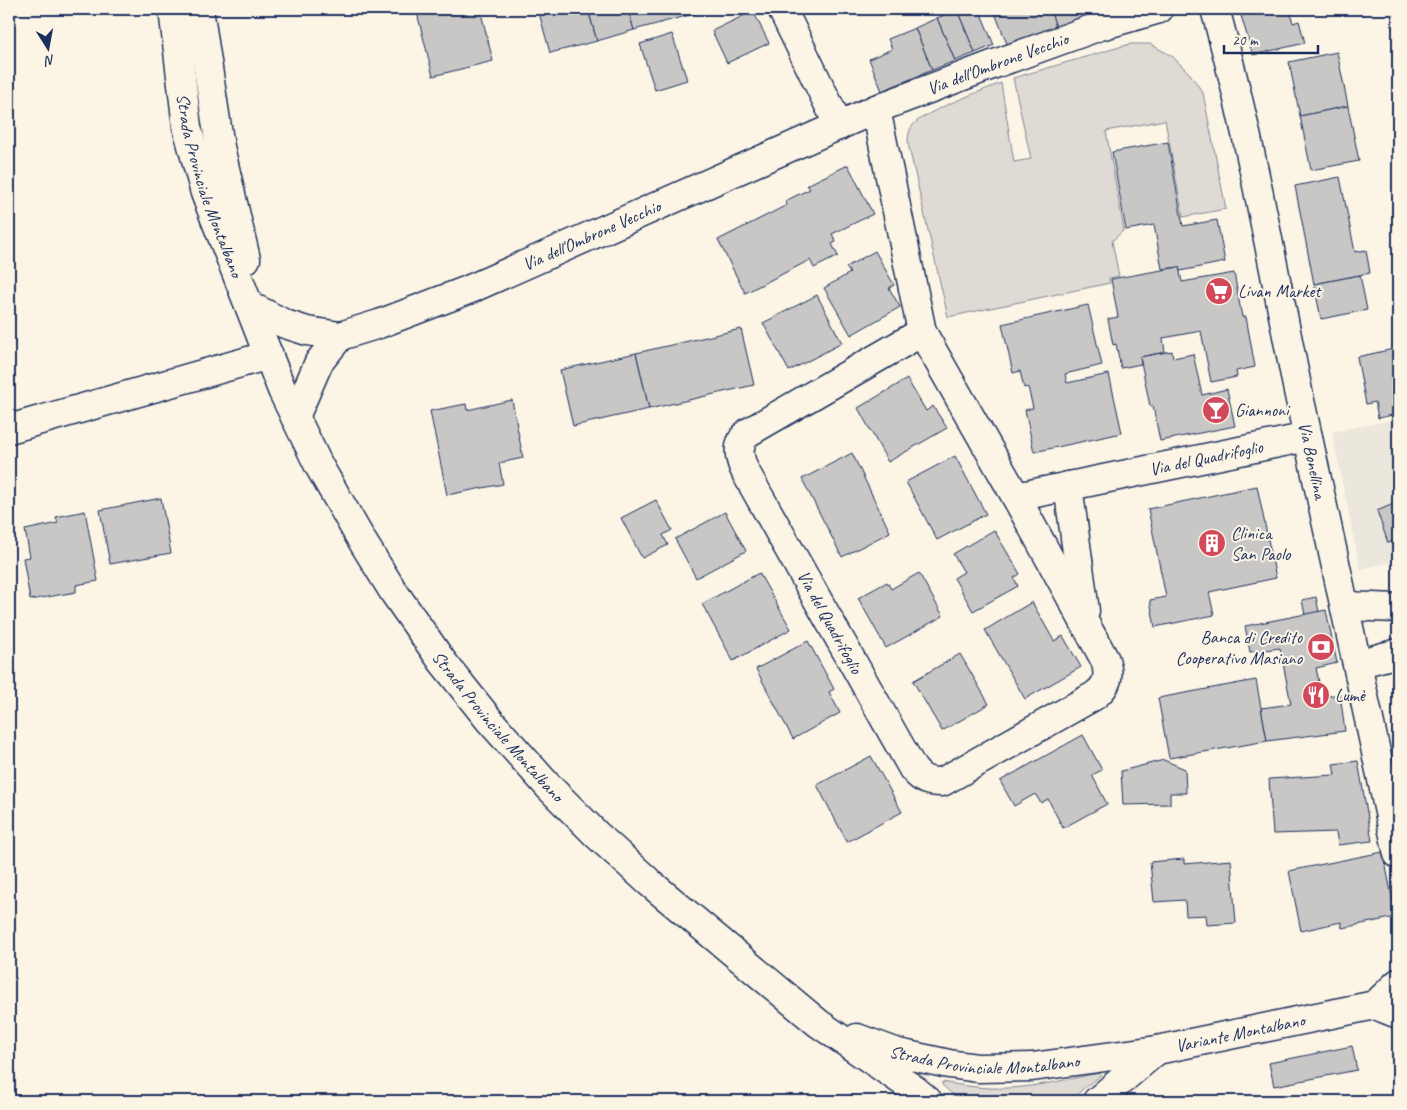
<svg xmlns="http://www.w3.org/2000/svg" width="1407" height="1110" font-family="Caveat,sans-serif">
	<style>
		.built { fill: #ece7dc }
		.green { fill: #dfdbd4; stroke: #7d8599 }
		.building { fill: #c8c7c6; stroke: #1b2f5e }
		.lines { fill: none; stroke-linecap: round; stroke-linejoin: round }
		.street-casing { stroke: #1b2f5e; stroke-width: 31 }
		.secondary-casing { stroke: #1b2f5e; stroke-width: 31 }
		.street { stroke: #fcf5e5; stroke-width: 28 }
		.secondary { stroke: #fcf5e5; stroke-width: 28 }
		.labels { text-anchor: middle; dominant-baseline: central; stroke-width: 4; stroke-linejoin: round; paint-order: stroke }
		.street-label { font-size: 18px; fill: #1b2f5e; stroke: #fcf5e5 }
		.poi-label { font-size: 18px; fill: #1b2f5e; stroke: #fcf5e5; text-anchor: start }
	</style>
	<rect width="100%" height="100%" fill="#fcf5e5"/>
	<filter id="ink" filterUnits="userSpaceOnUse"><feTurbulence type="fractalNoise" baseFrequency=".02" numOctaves="2"/><feDisplacementMap in="SourceGraphic" scale="10" xChannelSelector="R" yChannelSelector="G"/><feConvolveMatrix kernelMatrix="1 2 1 2 8 2 1 2 1" color-interpolation-filters="sRGB"/></filter>
	<g filter="url(#ink)">
		<path class="built" d="M1398,419V561L1360,569L1332,432Z"/>
		<g class="green">
			<path d="M1130,44H1150L1172,56L1190,74L1203,93L1226,209L1183,217L1165,120L1106,131L1124,230L1112,241L1119,276L1109,278L1110,283L948,317L908,143C908,136 909,130 913,125C925,111 982,91 1001,83L1014,162L1031,159L1013,78Z"/>
			<path d="M1101,1073L1100,1076L1085,1087L1071,1101H960L942,1085V1082C964,1086 986,1089 1008,1088C1039,1087 1070,1078 1101,1073Z"/>
		</g>
		<g class="building">
			<path d="M416,9H480L493,61L433,76Z"/>
			<path d="M538,9H588L597,41L550,53Z"/>
			<path d="M588,9H628L634,30L597,41Z"/>
			<path d="M628,9H685L686,16L634,30Z"/>
			<path d="M685,9H713L686,16Z"/>
			<path d="M962,9H979L994,45L975,53L957,10Z"/>
			<path d="M1006,9H1050L1056,27L1007,44L995,13Z"/>
			<path d="M1050,9H1107L1056,27Z"/>
			<path d="M1239,9H1289L1293,23L1299,21L1305,43L1253,55Z"/>
			<path d="M957,10L975,53L955,61L937,18Z"/>
			<path d="M753,11L769,43L727,63L712,31Z"/>
			<path d="M937,18L955,61L932,70L915,28Z"/>
			<path d="M915,28L932,70L882,91L869,59L892,49L888,39Z"/>
			<path d="M672,34L687,80L655,90L640,44Z"/>
			<path d="M1337,52L1348,106L1300,116L1289,62Z"/>
			<path d="M1348,106L1359,161L1311,170L1300,116Z"/>
			<path d="M1168,142L1183,226L1217,220L1225,262L1180,271L1179,267L1162,269L1154,225L1126,230L1112,152Z"/>
			<path d="M848,165L873,214L832,234L836,242L832,244L838,256L814,268L810,260L745,293L718,240L787,205L785,201L810,189L807,185Z"/>
			<path d="M1340,177L1355,252L1366,250L1370,273L1314,284L1295,186Z"/>
			<path d="M875,251L894,285L889,288L900,307L851,335L824,288L850,273L846,267Z"/>
			<path d="M1179,267L1182,282L1234,273L1242,317H1246L1255,367L1236,371L1237,377L1211,382L1201,331L1163,338L1165,352L1140,357L1141,364L1121,368L1116,344L1113,345L1108,319L1118,317L1111,279Z"/>
			<path d="M1360,275L1367,310L1321,319L1314,284Z"/>
			<path d="M817,295L842,343L789,371L763,323Z"/>
			<path d="M1088,305L1102,365L1065,374L1067,383L1109,374L1122,433L1034,452L1025,410L1033,408L1028,387L1024,388L1020,371L1013,373L1002,324Z"/>
			<path d="M741,329L754,385L649,409L636,353Z"/>
			<path d="M1398,348V414L1378,418L1375,402L1366,404L1357,357Z"/>
			<path d="M1172,351L1173,358L1193,354L1202,395L1227,389L1235,426L1160,441L1153,406H1150L1140,357Z"/>
			<path d="M636,353L649,409L573,426L560,370Z"/>
			<path d="M907,379L926,411L933,406L947,428L888,462L858,408Z"/>
			<path d="M512,400L523,458L499,463L503,484L447,495L430,411L466,404L467,410Z"/>
			<path d="M852,453L890,532L842,557L802,479Z"/>
			<path d="M955,456L986,514L937,540L906,482Z"/>
			<path d="M1257,486L1276,578L1209,592L1214,615L1155,627L1150,600L1166,597L1148,509Z"/>
			<path d="M161,498L171,553L110,564L100,510Z"/>
			<path d="M656,500L672,530L663,535L668,545L642,558L621,518Z"/>
			<path d="M1398,502V539L1388,543L1377,511Z"/>
			<path d="M85,511L98,581L76,585V592L30,600L23,558L30,557L25,530L58,523L56,517Z"/>
			<path d="M725,512L746,551L696,578L675,539Z"/>
			<path d="M994,530L1020,574L1014,578L1018,586L973,611L954,578L964,572L953,554Z"/>
			<path d="M759,573L791,629L733,661L702,604Z"/>
			<path d="M919,573L943,616L886,648L858,598L887,582L891,589Z"/>
			<path d="M1316,597L1319,612L1305,615L1302,600Z"/>
			<path d="M1032,602L1054,641L1063,636L1081,667L1025,699L985,630Z"/>
			<path d="M1326,610L1337,663L1316,668L1322,697L1340,694L1345,731L1267,741L1261,708L1291,704L1280,648L1250,652L1245,626Z"/>
			<path d="M808,641L834,689L829,692L840,713L793,739L756,669Z"/>
			<path d="M960,654L989,704L942,731L913,681Z"/>
			<path d="M1256,680L1267,741L1169,758L1158,698Z"/>
			<path d="M1083,735L1102,770L1092,775L1107,804L1063,828L1048,799L1041,803L1035,794L1014,806L1000,781Z"/>
			<path d="M871,756L902,812L847,842L817,785Z"/>
			<path d="M1164,760L1185,769L1186,793H1170V804L1123,805L1121,771Z"/>
			<path d="M1358,761L1372,841L1338,845L1336,832L1273,834L1269,779L1335,775L1333,764Z"/>
			<path d="M1383,852L1396,917L1342,928L1341,922L1301,931L1289,871Z"/>
			<path d="M1184,859V864L1231,860L1236,923L1207,925L1206,915L1186,916L1185,900L1154,902L1150,862Z"/>
			<path d="M1352,1046L1357,1070L1274,1086L1269,1063Z"/>
		</g>
		<g class="lines">
			<g class="street-casing">
				<g id="street">
					<path d="M782,9L839,126"/>
					<path id="s1" d="M1215,9C1250,134 1272,263 1298,391C1330,546 1365,700 1398,854"/>
					<path d="M876,109L922,332"/>
					<path id="s2" d="M258,310L285,324L307,331L340,336L379,324L468,290L876,109L992,65L1100,26L1159,9"/>
					<path d="M922,332L1016,497L1105,660C1110,676 1108,686 1094,696L942,782C928,782 922,780 913,769L746,473C739,459 735,444 749,432Z"/>
					<path d="M295,417L319,362L340,336"/>
					<path d="M9,429L269,355"/>
					<path d="M1068,486L1085,611"/>
					<path id="s3" d="M1016,497L1308,437"/>
					<path d="M1345,606L1398,608"/>
					<path d="M1357,664L1398,653"/>
					<path d="M1375,1005L1398,983"/>
				</g>
			</g>
			<g class="secondary-casing">
				<g id="secondary">
					<path id="s4" d="M173,9L187,127L205,193L282,390L319,466L361,539L393,591L442,661L490,721L548,786L597,835L650,883L818,1023L915,1090L928,1101"/>
					<path d="M199,9L220,147L246,259"/>
					<path id="s5" d="M857,1038L898,1053L949,1064L978,1068L1032,1067L1157,1050L1375,1005L1398,1014"/>
					<path d="M1097,1101L1157,1050"/>
				</g>
			</g>
			<use href="#street" class="street"/>
			<use href="#secondary" class="secondary"/>
		</g>
	</g>
	<defs>
		<g id="supermarket-disc" transform="scale(1.4375)"><circle r="9.5" fill="#d1495b" stroke="#fcf5e5"/><path d="M-6-5.5h2.5l.6 2H6L4.5 2H-2.5L-4.4-4H-6ZM-1.5 3.2a1.3 1.3 0 1 0 .1 0ZM3 3.2a1.3 1.3 0 1 0 .1 0Z" fill="#fff"/></g>
		<g id="bar-disc" transform="scale(1.4375)"><circle r="9.5" fill="#d1495b" stroke="#fcf5e5"/><path d="M-6-5H6L.8 .8V4.5H3.5V6h-7V4.5H-.8V.8Z" fill="#fff"/></g>
		<g id="building-disc" transform="scale(1.4375)"><circle r="9.5" fill="#d1495b" stroke="#fcf5e5"/><path d="M-4-6H4V6H1V3H-1V6H-4ZM-2.5-4.3h1.7v1.8h-1.7ZM.8-4.3h1.7v1.8H.8ZM-2.5-1h1.7V.8h-1.7ZM.8-1h1.7V.8H.8Z" fill="#fff"/></g>
		<g id="bank-disc" transform="scale(1.4375)"><circle r="9.5" fill="#d1495b" stroke="#fcf5e5"/><path d="M-6-4H6V4H-6ZM0-2.3a2.3 2.3 0 1 0 0 4.6a2.3 2.3 0 1 0 0-4.6Z" fill="#fff"/></g>
		<g id="restaurant-disc" transform="scale(1.4375)"><circle r="9.5" fill="#d1495b" stroke="#fcf5e5"/><path d="M-5-6h1v4h1v-4h1v4h1v-4h1v5L-1.5 .5V6h-2V.5L-5-1ZM5-6V6H3V1.5H1.5Q1.5-4 5-6Z" fill="#fff"/></g>
	</defs>
	<g fill-rule="evenodd">
		<use href="#supermarket-disc" x="1219" y="291"/>
		<use href="#bar-disc" x="1216" y="410"/>
		<use href="#building-disc" x="1212" y="543"/>
		<use href="#bank-disc" x="1321" y="647"/>
		<use href="#restaurant-disc" x="1316" y="695"/>
	</g>
	<g class="labels">
		<g class="street-label">
			<text stroke="none"><textPath href="#s2" startOffset="799">Via dell'Ombrone Vecchio</textPath></text>
			<text stroke="none"><textPath href="#s4" startOffset="181">Strada Provinciale Montalbano</textPath></text>
			<text stroke="none"><textPath href="#s2" startOffset="358">Via dell'Ombrone Vecchio</textPath></text>
			<text stroke="none"><textPath href="#s3" startOffset="194">Via del Quadrifoglio</textPath></text>
			<text stroke="none"><textPath href="#s1" startOffset="462">Via Bonellina</textPath></text>
			<text transform="translate(830 622) rotate(61)">Via del Quadrifoglio</text>
			<text stroke="none"><textPath href="#s4" startOffset="800">Strada Provinciale Montalbano</textPath></text>
			<text stroke="none"><textPath href="#s5" startOffset="390">Variante Montalbano</textPath></text>
			<text stroke="none"><textPath href="#s5" startOffset="131">Strada Provinciale Montalbano</textPath></text>
		</g>
		<g class="poi-label">
			<text x="1238" y="291">Livan Market</text>
			<text x="1235" y="410">Giannoni</text>
			<text x="1231" y="533">Clinica<tspan x="1231" dy="21">San Paolo</tspan></text>
			<text x="1302" y="637" text-anchor="end">Banca di Credito<tspan x="1302" dy="21">Cooperativo Masiano</tspan></text>
			<text x="1335" y="695">Lumè</text>
		</g>
	</g>
	<rect width="1407" height="1110" fill="none" stroke="#fcf5e5" stroke-width="30"/>
	<rect x="15" y="15" width="1377" height="1080" fill="none" stroke="#1b2f5e" stroke-width="2" filter="url(#ink)"/>
	<g transform="translate(48 48) rotate(169)" stroke="#fcf5e5" stroke-width="4" paint-order="stroke">
	<path d="M0-4L9 19L0 12L-9 19Z" fill="#1b2f5e"/>
	<text y="-8" font-size="14" font-weight="bold" text-anchor="middle" fill="#1b2f5e">N</text>
	</g>
	<path d="M1224 45v8h94v-8" fill="none" stroke="#1b2f5e" stroke-width="2.5"/>
	<text x="1232" y="45" font-size="15" fill="#1b2f5e" stroke="#fcf5e5" stroke-width="4" paint-order="stroke">20 m</text>
</svg>
